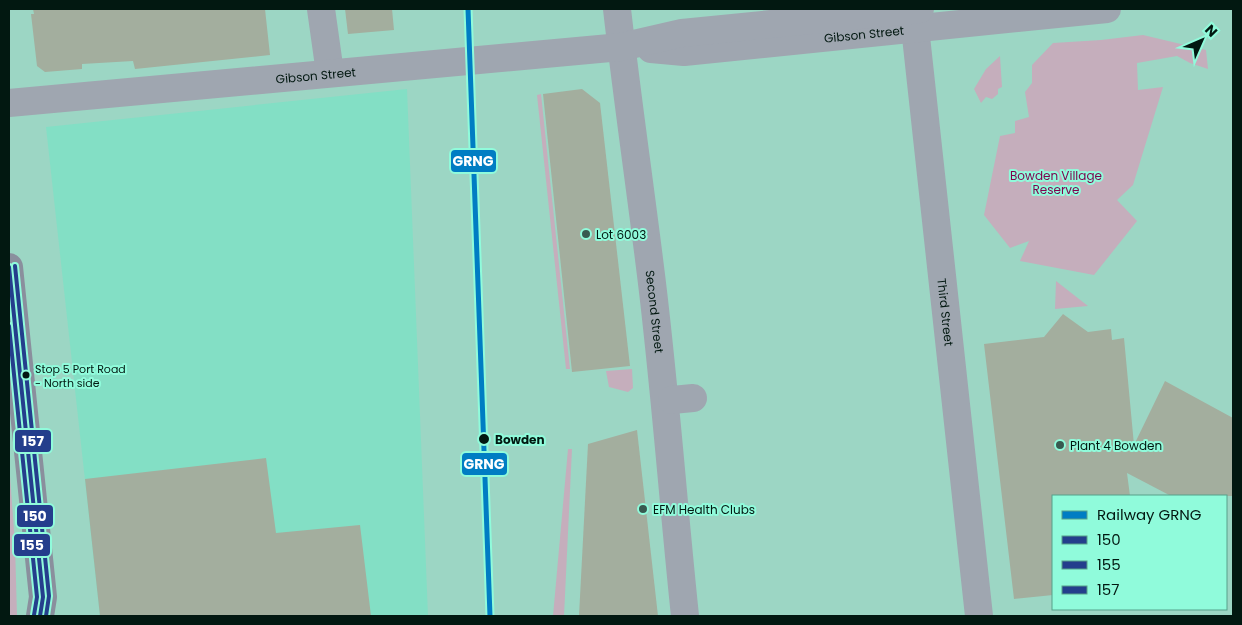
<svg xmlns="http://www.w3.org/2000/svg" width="1242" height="625" font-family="Poppins,sans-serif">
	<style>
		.built { fill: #83dfc5 }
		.green { fill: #c5aebc }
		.building { fill: #a3ae9e }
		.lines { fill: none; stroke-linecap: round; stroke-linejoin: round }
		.minor { stroke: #9fa6b0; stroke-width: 28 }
		.highway { stroke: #8a8f9d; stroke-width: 28 }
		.bus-1-casing { stroke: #90fbdb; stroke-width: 8 }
		.bus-2-casing { stroke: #90fbdb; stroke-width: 8 }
		.bus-3-casing { stroke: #90fbdb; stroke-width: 8 }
		.bus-1 { stroke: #243e8c; stroke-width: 4 }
		.bus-2 { stroke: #243e8c; stroke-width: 4 }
		.bus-3 { stroke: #243e8c; stroke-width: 4 }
		.rail-1-casing { stroke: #90fbdb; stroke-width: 9 }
		.rail-1 { stroke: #007dc3; stroke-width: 5 }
		.poi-dot { fill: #385a50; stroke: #90fbdb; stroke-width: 2 }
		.bus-dot { fill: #021811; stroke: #90fbdb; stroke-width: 2 }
		.labels { text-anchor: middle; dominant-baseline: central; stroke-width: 4; stroke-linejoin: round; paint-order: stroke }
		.bus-label { font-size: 11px; fill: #021811; stroke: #90fbdb; text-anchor: start }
		.street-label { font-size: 12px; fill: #021811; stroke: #90fbdb }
		.park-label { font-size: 12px; fill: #7e024d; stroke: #90fbdb }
		.poi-label { font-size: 12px; fill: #021811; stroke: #90fbdb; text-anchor: start }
		.stop-label { font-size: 12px; font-weight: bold; fill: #021811; stroke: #90fbdb; text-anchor: start }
		.line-badge { stroke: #90fbdb; stroke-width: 2 }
		.badge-label { font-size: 14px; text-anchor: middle; font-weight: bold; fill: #fff }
	</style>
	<rect width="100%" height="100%" fill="#9cd6c4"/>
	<path class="built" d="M407,89L428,616H100L46,127Z"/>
	<g class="green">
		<path d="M1143,35L1206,50L1208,69L1190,63L1177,56L1137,63L1138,90L1163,87L1133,185L1117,200L1137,221L1094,275L1020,261L1029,241L1010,248L984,215L1000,136L1015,133V121L1029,117L1025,92L1032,83V65L1053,43L1101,40Z"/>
		<path d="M1000,56L1002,87L998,89V94L992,99L986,97L981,103L974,89L986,69Z"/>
		<path d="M541,94L570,369H566L537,95Z"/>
		<path d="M1056,281L1088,306L1055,309Z"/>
		<path d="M632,369L633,388L628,392L609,387L606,371Z"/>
		<path d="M568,449H572L564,616H553Z"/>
		<path d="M9,462L15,544L17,616H9Z"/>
	</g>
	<g class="building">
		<path d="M33,9H265L270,55L135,69L133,61L82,64V69L45,72L37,66L31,14H34Z"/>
		<path d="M345,9H392L394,30L348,34Z"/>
		<path d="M582,89L600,103L630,366L572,372L543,94Z"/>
		<path d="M1063,314L1088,332L1111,329L1112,340L1124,338L1134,445L1165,381L1233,418V496H1171L1127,473L1130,496H1053V595L1014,599L984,344L1044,337Z"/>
		<path d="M637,430L658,616H579L588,444Z"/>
		<path d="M266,458L276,533L360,525L371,616H100L85,479Z"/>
	</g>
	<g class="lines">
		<g class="minor">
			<path d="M321,9L330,73"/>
			<path id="s1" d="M617,9C627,97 640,186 651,275C665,388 673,502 685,616"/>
			<path id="s2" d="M913,9L979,616"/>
			<path id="s3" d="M651,49L684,52L1107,9"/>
			<path id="s4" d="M9,103L621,47L682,33L920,9"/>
			<path d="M672,400L693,398"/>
		</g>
		<path class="highway" d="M9,267L43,597L40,616"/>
		<g class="bus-1-casing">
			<path id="bus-1" d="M9,267L43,597L40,616"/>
		</g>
		<g class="bus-2-casing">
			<path id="bus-2" d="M9,326L37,597L34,615"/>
		</g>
		<g class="bus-3-casing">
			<path id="bus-3" d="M15,266L49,596L46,616"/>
		</g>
		<use href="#bus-1" class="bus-1"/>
		<use href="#bus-2" class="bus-2"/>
		<use href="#bus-3" class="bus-3"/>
		<g class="rail-1-casing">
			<path id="rail-1" d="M468,9L490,616"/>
		</g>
		<use href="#rail-1" class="rail-1"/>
	</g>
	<g class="poi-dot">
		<circle cx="586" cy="234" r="5"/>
		<circle cx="1060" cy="445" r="5"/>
		<circle cx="643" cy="509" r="5"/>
	</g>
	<g class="bus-dot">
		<circle cx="26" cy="375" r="4.5"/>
		<circle cx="484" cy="439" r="6"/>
	</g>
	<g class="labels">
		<g class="bus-label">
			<text x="35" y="369">Stop 5 Port Road<tspan x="35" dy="14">- North side</tspan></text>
		</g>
		<g class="street-label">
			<text stroke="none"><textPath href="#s3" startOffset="214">Gibson Street</textPath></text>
			<text stroke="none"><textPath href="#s4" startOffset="308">Gibson Street</textPath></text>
			<text stroke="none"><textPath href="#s1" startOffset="305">Second Street</textPath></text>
			<text stroke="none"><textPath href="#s2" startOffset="305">Third Street</textPath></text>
		</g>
		<g class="park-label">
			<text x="1056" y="175">Bowden Village<tspan x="1056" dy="14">Reserve</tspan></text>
		</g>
		<g class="poi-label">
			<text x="596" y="234">Lot 6003</text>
			<text x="1070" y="445">Plant 4 Bowden</text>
			<text x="653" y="509">EFM Health Clubs</text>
		</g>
		<g class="stop-label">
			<text x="495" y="439">Bowden</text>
		</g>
	</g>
	<g class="line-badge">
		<rect x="450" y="149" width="47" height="24" rx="5" fill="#007dc3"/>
		<rect x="14" y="429" width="38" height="24" rx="5" fill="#243e8c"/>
		<rect x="461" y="452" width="47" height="24" rx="5" fill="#007dc3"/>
		<rect x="16" y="504" width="38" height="24" rx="5" fill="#243e8c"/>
		<rect x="13" y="533" width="38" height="24" rx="5" fill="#243e8c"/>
	</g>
	<g class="badge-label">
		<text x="473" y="166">GRNG</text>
		<text x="33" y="446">157</text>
		<text x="484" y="469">GRNG</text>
		<text x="35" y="521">150</text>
		<text x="32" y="550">155</text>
	</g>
	<rect width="1242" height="625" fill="none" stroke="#021811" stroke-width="20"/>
	<rect x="1052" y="495" width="175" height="115" fill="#90fbdb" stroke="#57a08a"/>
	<rect x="1062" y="511" width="25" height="8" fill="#007dc3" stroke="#57a08a"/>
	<text x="1097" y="520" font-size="15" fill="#021811">Railway GRNG</text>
	<rect x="1062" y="536" width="25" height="8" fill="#243e8c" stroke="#57a08a"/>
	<text x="1097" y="545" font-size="15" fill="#021811">150</text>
	<rect x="1062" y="561" width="25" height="8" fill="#243e8c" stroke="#57a08a"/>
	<text x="1097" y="570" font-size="15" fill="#021811">155</text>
	<rect x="1062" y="586" width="25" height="8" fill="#243e8c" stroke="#57a08a"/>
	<text x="1097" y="595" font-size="15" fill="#021811">157</text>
	<g transform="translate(1202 40) rotate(45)" stroke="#90fbdb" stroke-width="4" paint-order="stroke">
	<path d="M0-4L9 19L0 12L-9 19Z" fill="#021811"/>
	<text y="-8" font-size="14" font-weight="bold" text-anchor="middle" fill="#021811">N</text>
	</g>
</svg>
